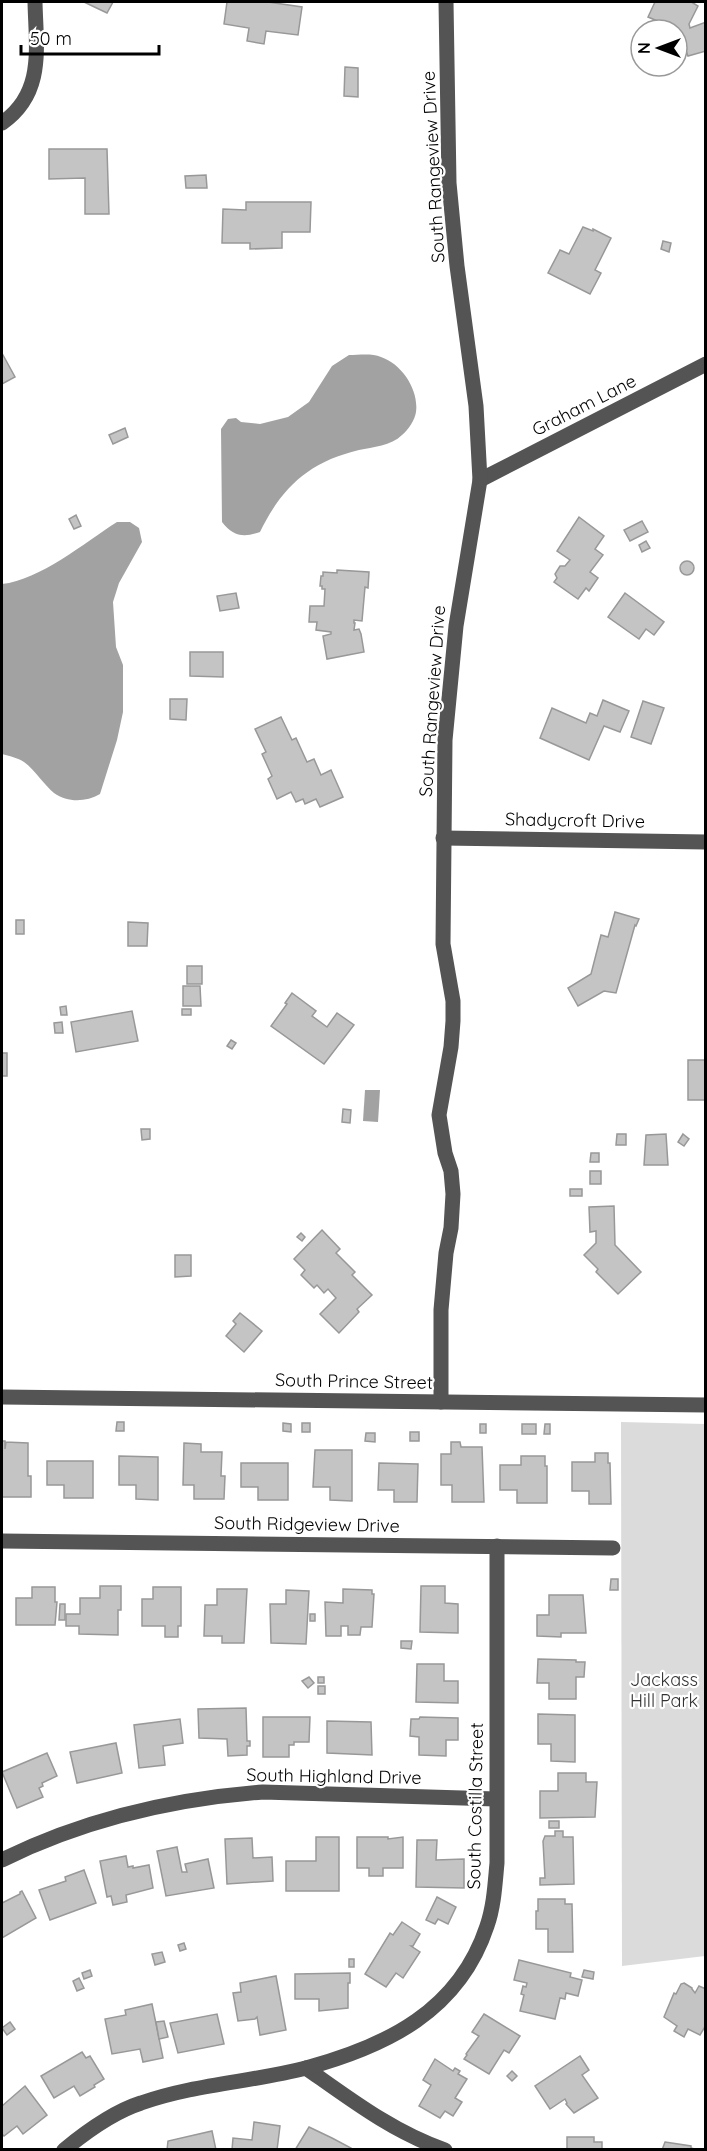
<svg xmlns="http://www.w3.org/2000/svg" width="707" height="2151" font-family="Quicksand,sans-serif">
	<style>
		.green { fill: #dbdbdb }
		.water { fill: #a2a2a2 }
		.building { fill: #c4c4c4; stroke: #989898; stroke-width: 1.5 }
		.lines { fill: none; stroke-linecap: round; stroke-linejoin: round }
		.minor { stroke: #545454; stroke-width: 15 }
		.labels { text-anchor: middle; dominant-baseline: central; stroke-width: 4.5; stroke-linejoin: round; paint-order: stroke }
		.street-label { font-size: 18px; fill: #000; stroke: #fff }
		.park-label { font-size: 18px; fill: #323232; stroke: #fff }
	</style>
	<rect width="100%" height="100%" fill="#fff"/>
	<path class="green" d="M621,1422L706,1424L705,1956L622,1966Z"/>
	<g class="water">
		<path d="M349,355C359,355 372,353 381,357C402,364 419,390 416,412C415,420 408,430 402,435C391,446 373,447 359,450C309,462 282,487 260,532C243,538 233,536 222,522L221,429L228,419L236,418L241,422L260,424L288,417L309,402L332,366Z"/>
		<path d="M117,522H130L139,528L142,542L119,583L113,602L116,647L123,665V712L117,740L100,794C86,802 68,803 54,793C45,786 35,770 24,762C18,758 9,756 2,754V584C40,580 84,543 117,522Z"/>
		<path d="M365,1090H380L378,1122L363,1121Z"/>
	</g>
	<g class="building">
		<path d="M84,2H113L107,13Z"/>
		<path d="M227,2H268L302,7L298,35L266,31L264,44L247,41L249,28L224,24Z"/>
		<path d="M655,2H694L693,3L698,6L689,24L690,28L706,22V51L688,56L678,30H672L667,25L648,17Z"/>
		<path d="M345,67L358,68V97L344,96Z"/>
		<path d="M49,149H107L109,214H85V178L49,179Z"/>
		<path d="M206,175L207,188H186L185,176Z"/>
		<path d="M246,202H311L310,232H282V248L250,249V243H222L223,209L246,210Z"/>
		<path d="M583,227L593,231V229L611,238L595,270L601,273L590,294L548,273L560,250L569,254Z"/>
		<path d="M663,241L671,243L669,252L661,249Z"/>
		<path d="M3,355L15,377L2,384V356Z"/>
		<path d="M125,428L128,437L113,444L109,435Z"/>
		<path d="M76,515L81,526L74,529L69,519Z"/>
		<path d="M579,517L604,536L595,549L603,555L590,572L598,578L589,591L586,588L578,599L554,582L557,578L555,574L560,566H565L570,560L557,551Z"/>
		<path d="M642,521L648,532L630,541L624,530Z"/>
		<path d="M646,541L650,548L642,552L639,545Z"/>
		<circle cx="687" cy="568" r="7"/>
		<path d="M337,570L369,572L368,588L365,587L362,621L354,620V623H355L354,630L359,629L361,634L364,652L327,659L323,636L331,634V632L316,630L317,622H309L310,606H324L325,589H322V586H320L321,576H323V572L337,573Z"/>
		<path d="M236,593L239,608L220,611L217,596Z"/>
		<path d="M625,593L664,622L654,635L646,629L639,639L608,617Z"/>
		<path d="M190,652H223V677L190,676Z"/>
		<path d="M170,699H187L186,720L170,719Z"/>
		<path d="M603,700L629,711L620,732L604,726L589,760L540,738L552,708L586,723L590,713L597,716Z"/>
		<path d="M643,701L664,708L651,744L631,737Z"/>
		<path d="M281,717L292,740L296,738L307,762L314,759L321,775L331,770L343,797L320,807L316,799L305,804L303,799L296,802L291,792L277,799L268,779L272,776L262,754L266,752L255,729Z"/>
		<path d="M615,912L639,919L636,926L635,925L616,993L604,991L578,1006L568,988L591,974L601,935L608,937Z"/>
		<rect x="16" y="920" width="8" height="14"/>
		<path d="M128,922L148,923L147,946H128Z"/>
		<rect x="187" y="966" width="15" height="18"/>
		<path d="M183,986H200L201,1006H183Z"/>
		<path d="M292,993L316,1011L312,1016L327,1027L337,1013L354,1025L324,1064L271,1026L287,1004L285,1003Z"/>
		<path d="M66,1006L67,1015H61L60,1007Z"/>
		<rect x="182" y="1009" width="9" height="6"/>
		<path d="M132,1011L138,1041L76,1052L71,1022Z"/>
		<path d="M62,1022L63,1033H55L54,1023Z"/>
		<path d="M231,1040L236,1043L232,1049L227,1046Z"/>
		<rect x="2" y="1053" width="5" height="23"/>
		<rect x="688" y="1060" width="18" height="40"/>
		<path d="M343,1109L351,1110L350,1123L342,1122Z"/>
		<path d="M141,1129H150V1139L142,1140Z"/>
		<path d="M617,1134H626V1145H616Z"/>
		<path d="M666,1134L668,1165H644L646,1135Z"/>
		<path d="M683,1134L689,1139L684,1146L678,1142Z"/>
		<path d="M591,1153H599V1162H590Z"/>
		<rect x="590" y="1171" width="11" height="13"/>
		<rect x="570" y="1189" width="12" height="7"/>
		<path d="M614,1206L615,1245L641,1272L618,1294L596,1272L598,1269L584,1255L596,1243V1231L590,1232L589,1207Z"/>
		<path d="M322,1230L340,1249L336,1253L355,1272L352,1275L372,1295L357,1309L359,1312L339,1333L320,1314L336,1298L328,1289L324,1293L317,1285L314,1288L301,1275L305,1270L294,1259Z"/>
		<path d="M301,1233L305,1237L302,1241L297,1237Z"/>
		<path d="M175,1255H191V1276L175,1277Z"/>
		<path d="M240,1313L262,1331L244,1352L226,1336L236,1324L233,1321Z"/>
		<path d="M117,1422H124V1431H116Z"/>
		<path d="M283,1423L291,1424V1432L283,1431Z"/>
		<rect x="302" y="1423" width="8" height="9"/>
		<rect x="480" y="1424" width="6" height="9"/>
		<rect x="522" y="1424" width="14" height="10"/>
		<path d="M545,1424H550V1434H544Z"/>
		<rect x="410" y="1432" width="9" height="9"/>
		<path d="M366,1433H375V1442L365,1441Z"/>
		<path d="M2,1441H5V1449L6,1442L28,1443V1476H31V1497H2Z"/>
		<path d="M451,1442H460L461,1447H482L484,1502H452V1485H441V1454H451Z"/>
		<path d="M184,1443L201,1444V1452H222L221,1476H225L224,1499H194V1485H183Z"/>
		<path d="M315,1450H352V1501L330,1500V1487H313Z"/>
		<path d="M595,1453H608V1463H610L611,1504H589V1491H572V1462H595Z"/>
		<path d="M119,1456L158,1457V1500L136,1499V1485H119Z"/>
		<path d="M521,1456H545V1466H547V1503H517V1490H500V1465H521Z"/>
		<path d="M47,1461H93V1498H64V1485H47Z"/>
		<path d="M241,1463H288V1500H258V1487H241Z"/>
		<path d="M379,1463L418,1464L417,1502H394V1490H378Z"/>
		<path d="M611,1579H618V1590H610Z"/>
		<path d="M100,1586H121V1610H118V1635L79,1634V1626H66V1614H80V1598H100Z"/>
		<path d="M421,1586H445V1603L458,1604V1633L420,1632Z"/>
		<path d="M32,1587H55V1602H57L55,1625H16V1598H32Z"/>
		<path d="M153,1587H181V1626H178V1637H165V1626H142V1599H153Z"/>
		<path d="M217,1589H247L244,1643H222V1636H204L205,1605H217Z"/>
		<path d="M343,1589L372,1590V1594H374L372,1627H361L360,1635H348V1626H341V1636H326L325,1602L343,1603Z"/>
		<path d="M286,1590L309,1591L306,1644L271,1643L270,1604H286Z"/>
		<path d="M549,1595H583L586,1633H561V1637L537,1636V1615H549Z"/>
		<path d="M60,1604H65V1620H59Z"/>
		<rect x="310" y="1614" width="5" height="7"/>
		<path d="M401,1641H412L411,1649L401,1648Z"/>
		<path d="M538,1659L576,1660V1662H585L584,1677H576V1699H549V1683H537Z"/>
		<path d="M417,1664H444V1681H458V1703L416,1702Z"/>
		<path d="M309,1677L314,1683L308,1688L302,1681Z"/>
		<rect x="318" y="1677" width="6" height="6"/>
		<rect x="318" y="1686" width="7" height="8"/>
		<path d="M246,1708L247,1741H250V1746H247V1755L228,1756L227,1739L199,1738L198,1709Z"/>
		<path d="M538,1714L575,1715V1762L551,1761V1744H538Z"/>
		<path d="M263,1717H310L309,1742H294V1745H289V1757H263Z"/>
		<path d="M420,1717L458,1718V1740H446V1756L419,1755V1737L410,1736L411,1719H419Z"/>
		<path d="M180,1719L183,1743L163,1746L165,1765L139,1768L134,1725Z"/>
		<path d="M327,1721L371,1722L372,1755L327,1753Z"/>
		<path d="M116,1743L122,1773L77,1783L70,1752Z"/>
		<path d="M47,1753L57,1776L42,1783L43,1786L39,1788L43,1797L17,1808L2,1772Z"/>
		<path d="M558,1773H586V1782H597L595,1817L540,1818V1791H558Z"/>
		<rect x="549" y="1821" width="10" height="7"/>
		<path d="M555,1831H563V1837H573L574,1884L540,1885V1878H545L543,1841L545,1836H555Z"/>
		<path d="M316,1837H339V1891H286V1861H316Z"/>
		<path d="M357,1837H388V1839L403,1837V1868H383V1876H369V1868H357Z"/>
		<path d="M252,1838L253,1858L272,1857L273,1881L227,1884L225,1839Z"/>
		<path d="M417,1840H437L436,1860L464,1859V1888L416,1887Z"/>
		<path d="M177,1847L182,1872H187L185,1864L208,1859L214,1888L166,1896L157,1851Z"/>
		<path d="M126,1856L128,1867L133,1866V1868L149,1865L153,1888L126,1895L127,1902L113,1905L111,1896L107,1897L100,1861Z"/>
		<path d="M84,1870L96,1903L50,1920L39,1890L66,1881L65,1877Z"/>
		<path d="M22,1891L36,1918L2,1938V1903L20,1894V1892Z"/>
		<path d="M437,1897L456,1907L448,1924L438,1919L435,1924L426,1920Z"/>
		<path d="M538,1899H565V1904H572L573,1952H548V1929H536V1911H538Z"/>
		<path d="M402,1922L420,1934L413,1946H411L420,1952L403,1978L396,1973L386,1987L365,1974L390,1933L393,1935Z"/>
		<path d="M184,1943L186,1949L180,1951L178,1945Z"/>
		<path d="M162,1952L165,1962L155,1965L152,1954Z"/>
		<rect x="349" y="1959" width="5" height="8"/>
		<path d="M519,1960L571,1973L570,1977L582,1980L578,1996L566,1993L565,1999L560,1998L555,2019L520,2011L524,1995L521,1994L523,1986L526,1987L527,1983L514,1980Z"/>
		<path d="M90,1970L92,1976L84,1979L82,1973Z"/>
		<path d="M584,1970L594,1972L593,1979L582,1977Z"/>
		<path d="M350,1973V1983H348V2008L319,2011V1999H295V1974Z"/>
		<path d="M276,1976L286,2030L260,2035L257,2017L255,2019L238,2021L233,1993L241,1992L240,1983Z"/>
		<path d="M79,1978L84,1988L77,1991L73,1981Z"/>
		<path d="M684,1983L692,1988V1989L695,1993L699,1986L706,1989V2025L700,2035L688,2029L684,2037L674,2031L677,2026L664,2017L674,1993L676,1994L681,1984Z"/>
		<path d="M152,2004L163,2058L143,2062L140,2049L112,2054L105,2019L126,2015L125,2010Z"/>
		<path d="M217,2014L224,2044L178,2053L170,2023Z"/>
		<path d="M484,2014L520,2036L509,2053L504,2050L489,2074L464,2059L467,2055L466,2054L479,2036L472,2032Z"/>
		<path d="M164,2021L168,2037L159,2039L156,2022Z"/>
		<path d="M10,2022L15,2029L7,2035L2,2028Z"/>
		<path d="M82,2052L86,2058L90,2056L104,2079L94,2085L95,2087L80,2096L74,2086L54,2098L41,2076Z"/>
		<path d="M580,2056L589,2070L582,2075L598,2098L574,2113L566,2104L567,2103L565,2099L550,2109L535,2086Z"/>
		<path d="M435,2059L453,2071L455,2068L460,2071L458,2074L467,2079L455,2098L462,2102L453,2116L445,2111L440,2118L419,2106L431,2085L423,2080Z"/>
		<path d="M512,2071L517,2076L512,2081L507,2076Z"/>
		<path d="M25,2086L47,2115L23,2134L17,2126L4,2136L2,2134V2106Z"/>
		<path d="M254,2122L280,2126L277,2150H232L233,2138L252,2140Z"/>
		<path d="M309,2127L332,2138L351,2148L350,2150H295Z"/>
		<path d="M212,2131L216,2150H167L168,2141Z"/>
		<path d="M567,2137H594V2142H602V2150H565L567,2148Z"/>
		<path d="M665,2142L691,2146V2148L698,2150H662Z"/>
	</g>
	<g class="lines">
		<g class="minor">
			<path d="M2,123C45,93 36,48 35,2"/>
			<path d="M480,480L706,364"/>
			<path d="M443,838L706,842"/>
			<path d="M2,1397L706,1405"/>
			<path d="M441,1402V1310L446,1253L451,1228L453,1194L451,1171L445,1153L439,1115L451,1047L453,1021V1001L443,944L445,740L456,626L480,480L476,406L457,266L449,183L446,2"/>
			<path d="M2,1541L613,1548"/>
			<path d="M2,1860C83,1820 172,1799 263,1792L496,1799"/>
			<path d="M306,2068C350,2099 393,2132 445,2150"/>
			<path d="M64,2150C87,2131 113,2112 141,2103C195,2084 252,2082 306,2068C387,2046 459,2011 487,1926C494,1906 495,1884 497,1863V1546"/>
		</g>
	</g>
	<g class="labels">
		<g class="street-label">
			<text transform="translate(433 167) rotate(-93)">South Rangeview Drive</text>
			<text transform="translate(584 405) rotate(-27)">Graham Lane</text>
			<text transform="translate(432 701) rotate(-86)">South Rangeview Drive</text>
			<text transform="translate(575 820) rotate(1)">Shadycroft Drive</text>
			<text transform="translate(354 1381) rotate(1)">South Prince Street</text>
			<text transform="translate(307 1524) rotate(1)">South Ridgeview Drive</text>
			<text transform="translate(334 1776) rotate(1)">South Highland Drive</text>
			<text transform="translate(475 1806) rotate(-89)">South Costilla Street</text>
		</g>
		<g class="park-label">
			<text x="664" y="1679">Jackass<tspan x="664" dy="21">Hill Park</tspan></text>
		</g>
	</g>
	<rect width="707" height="2151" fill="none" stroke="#000000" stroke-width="6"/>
	<g transform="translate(659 48) rotate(270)"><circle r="28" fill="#ffffff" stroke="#999999" stroke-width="1.5"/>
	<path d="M0-4.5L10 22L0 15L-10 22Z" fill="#000000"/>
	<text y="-9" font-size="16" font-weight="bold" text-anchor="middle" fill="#000000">N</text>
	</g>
	<path d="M21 45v9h138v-9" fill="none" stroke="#000000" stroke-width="3"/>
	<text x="30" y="45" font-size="18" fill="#000000" stroke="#ffffff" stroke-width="4.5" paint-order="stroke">50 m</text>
</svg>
